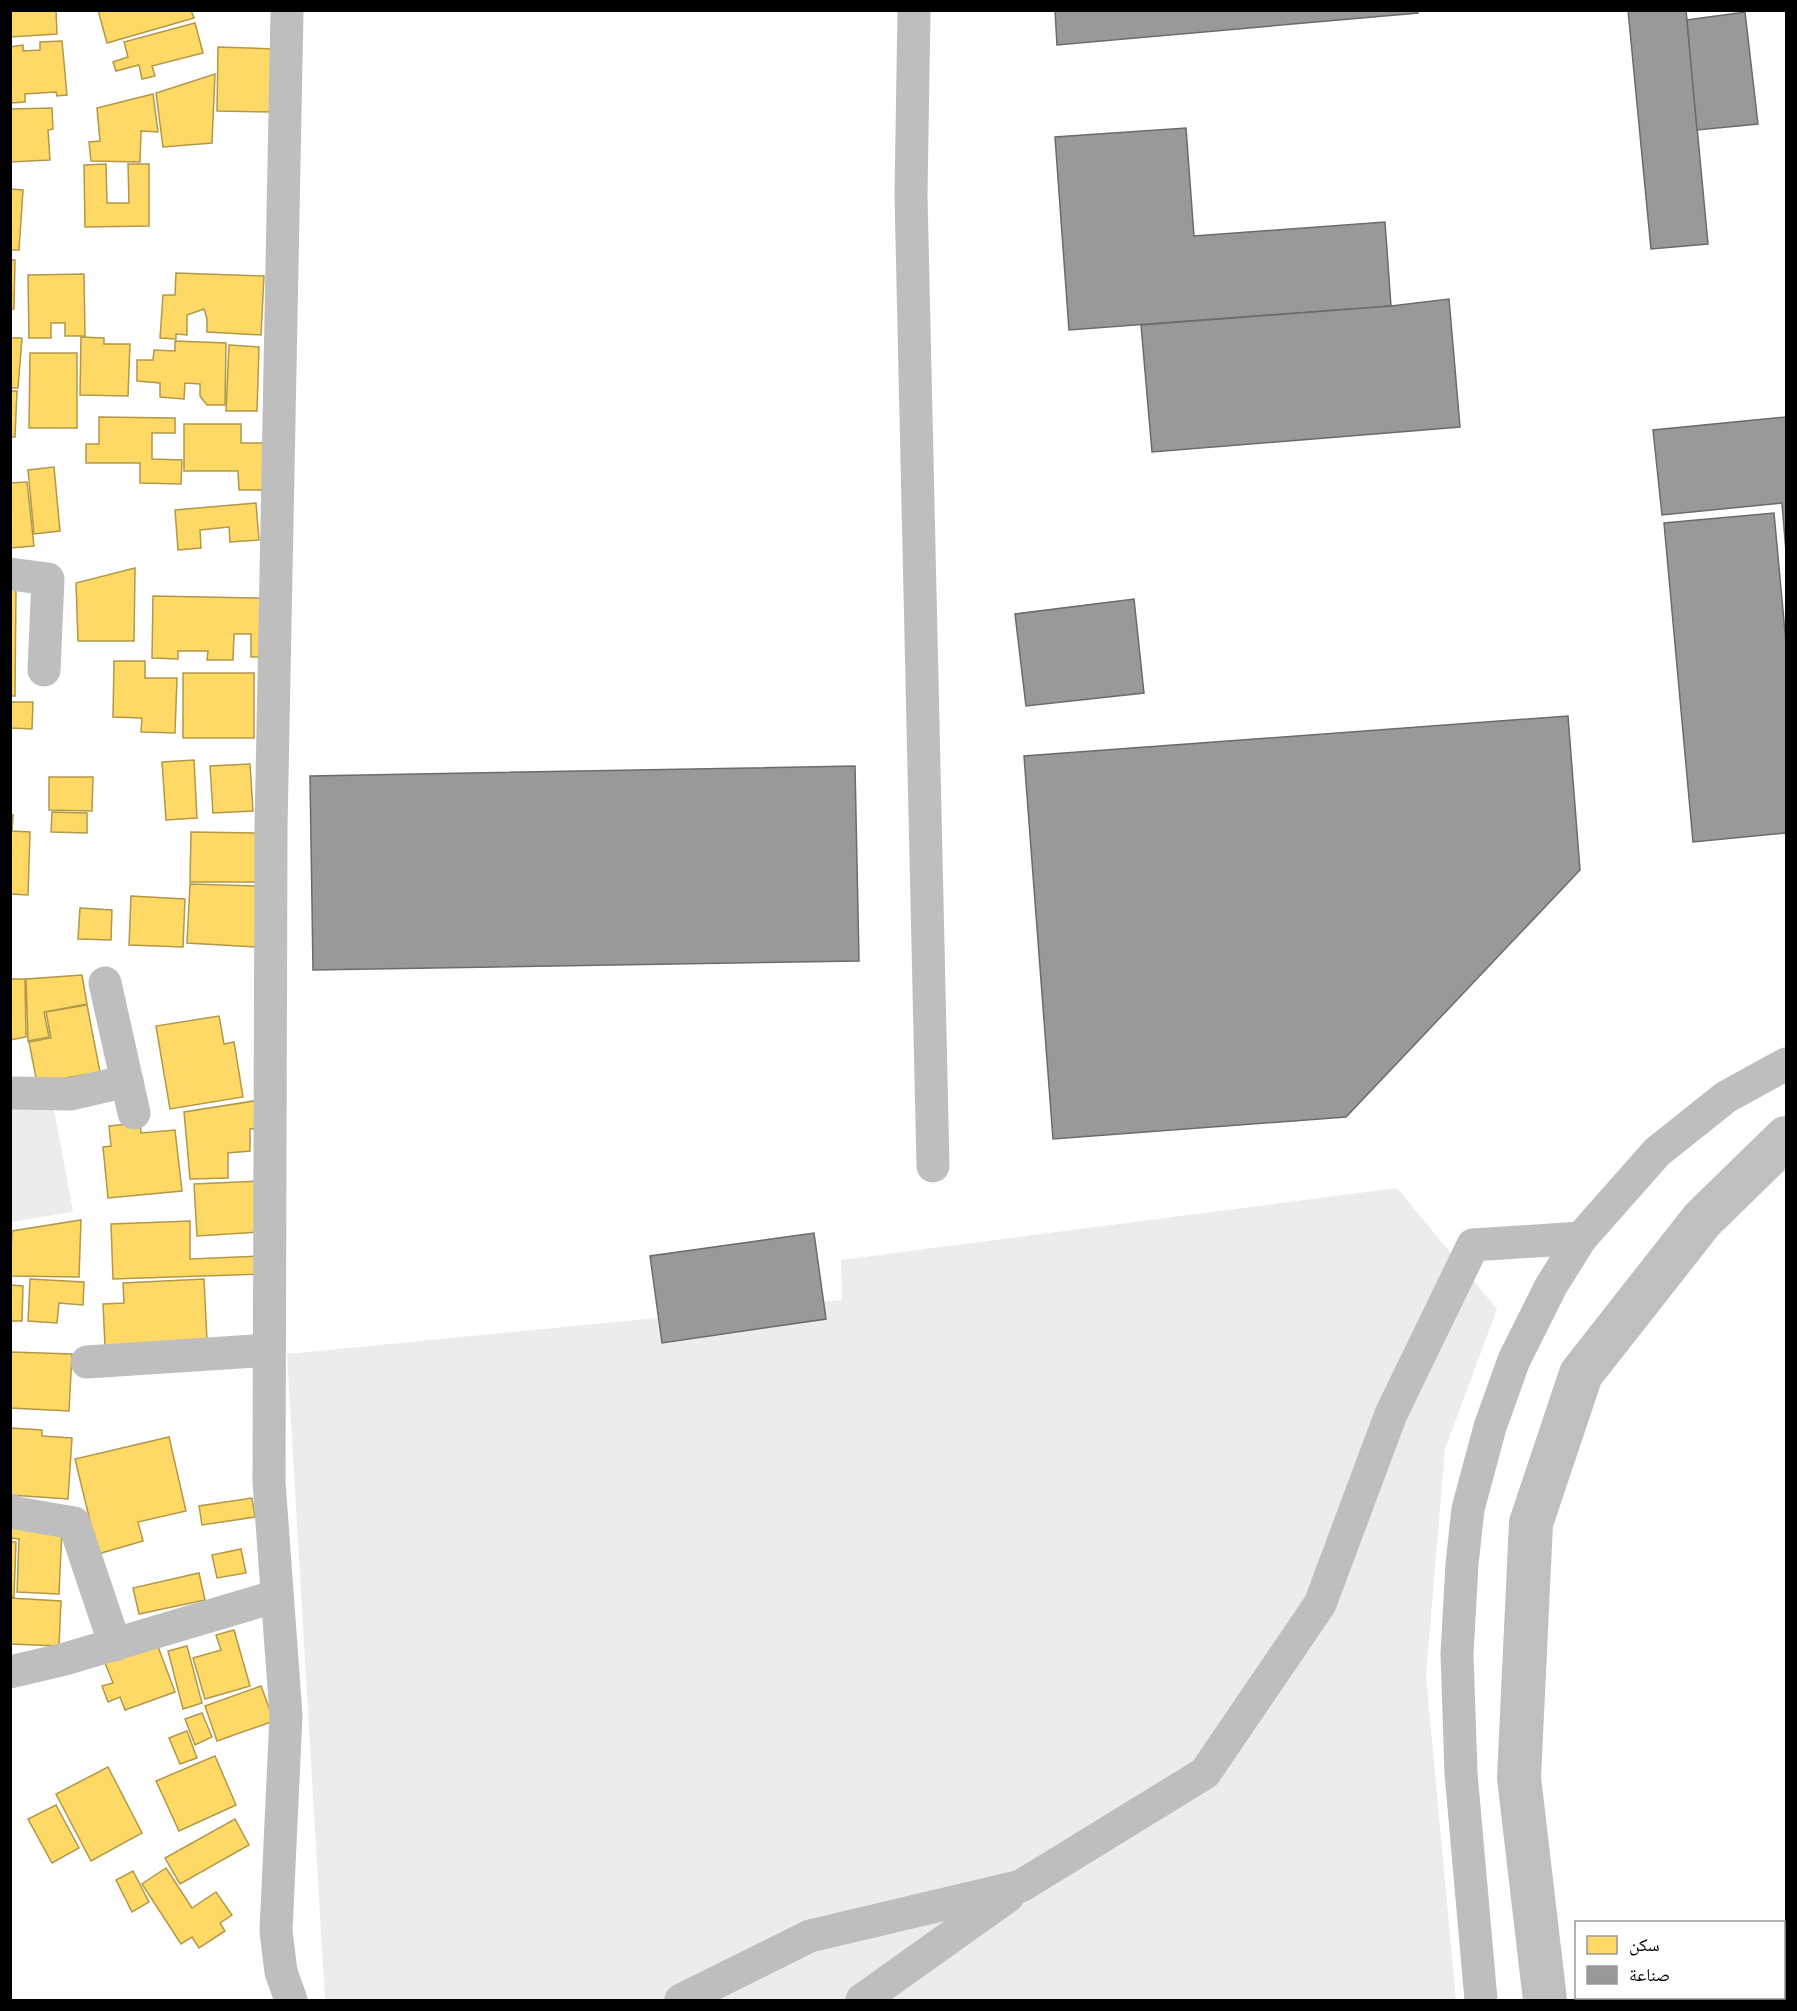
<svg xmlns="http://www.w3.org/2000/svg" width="1797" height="2011" font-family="Overpass,'Noto Naskh Arabic',sans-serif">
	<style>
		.green { fill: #ececec }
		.homes { fill: #ffd966; stroke: #b29847; stroke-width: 1.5 }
		.industry { fill: #999; stroke: #6b6b6b; stroke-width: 1.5 }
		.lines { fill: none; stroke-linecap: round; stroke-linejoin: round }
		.canal { stroke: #bfbfbf; stroke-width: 44 }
		.minor { stroke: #bebebe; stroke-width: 33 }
	</style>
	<rect width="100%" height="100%" fill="#fff"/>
	<g class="green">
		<path d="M10,1071L16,1101L52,1098L73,1212L11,1222Z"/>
		<path d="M1397,1188L1497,1309L1445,1449L1426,1676L1456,2000H325L287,1354L842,1300L841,1260Z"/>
	</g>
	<g class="homes">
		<path d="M10,10H56L57,34L10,37Z"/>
		<path d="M98,10H191L194,18L107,43Z"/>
		<path d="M195,23L203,53L152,66L155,76L142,79L139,65L116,71L113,62L128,57L124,42Z"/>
		<path d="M62,41L67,95L57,96L56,92L25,94V102L11,103L10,47L23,45V51L40,50V42Z"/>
		<path d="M218,47L276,49L275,112L217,111Z"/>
		<path d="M215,74L212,143L163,147L156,93Z"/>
		<path d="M153,94L158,132L141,131L140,162L91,161L89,142L100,141L97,108Z"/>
		<path d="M52,108L53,129L48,130L50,160L10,162V109Z"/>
		<path d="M106,164L107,203H129L128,164H149V226L85,227L84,165Z"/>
		<path d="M10,189L23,190L19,250H10Z"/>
		<path d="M10,260H15L14,309H10Z"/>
		<path d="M176,273L264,276L261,335L207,332V319L204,309L187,315V335L176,334V339L160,338L163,295H175Z"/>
		<path d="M84,274L85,336H65V323H51V338H29L28,275Z"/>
		<path d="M81,337L104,338V344H130L128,396L80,395Z"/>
		<path d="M10,338H22L18,388H10Z"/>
		<path d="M175,341L226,343L225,405H207L200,396V384L185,383L184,399L160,397V383L137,381V360H153L154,350L175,351Z"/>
		<path d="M229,345L259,347L257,411H226Z"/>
		<path d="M30,353H77V428H29Z"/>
		<path d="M10,391H17L15,437H10Z"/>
		<path d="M99,417L175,418V433H152V459L182,460L181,484L140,483V463H86V444H99Z"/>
		<path d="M184,424H241V443H269V490H239L238,471H184Z"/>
		<path d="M54,467L60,531L34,534L28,470Z"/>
		<path d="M27,482L34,546L10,548V483Z"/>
		<path d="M256,503L259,540L230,542L229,527L200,530L201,548L178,550L175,510Z"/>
		<path d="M135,568L134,641H78L76,583Z"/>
		<path d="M10,590H16L15,696H10Z"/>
		<path d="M153,596L260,598V657H251V634H234L233,660H207L208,651H178V659L152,658Z"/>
		<path d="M114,661H145V678H177L175,733L141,732L142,718L113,717Z"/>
		<rect x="183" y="673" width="71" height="65"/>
		<path d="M10,702H33L32,729L10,728Z"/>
		<path d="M194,760L197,818L166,820L162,762Z"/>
		<path d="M250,764L253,811L213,813L210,766Z"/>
		<path d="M49,777H93L92,811L49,810Z"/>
		<path d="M52,812L87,813V833L51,832Z"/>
		<path d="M10,815H13L12,831L30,832L28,895L10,894Z"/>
		<path d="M191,832L260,833L259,882H190Z"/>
		<path d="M190,884L260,886L257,947L187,943Z"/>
		<path d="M131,896L185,899L183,947L129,945Z"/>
		<path d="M80,908L112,910L111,940L78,939Z"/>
		<path d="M82,975L87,1004L44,1012L49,1037L28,1041L26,979Z"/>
		<path d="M10,979H25L26,1037L10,1040Z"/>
		<path d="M87,1005L100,1072L37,1083L29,1042L51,1038L46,1012Z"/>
		<path d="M219,1016L224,1044L234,1042L243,1097L170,1109L156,1026Z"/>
		<path d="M260,1100L263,1128L250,1129V1151L228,1153V1178L190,1179L184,1112Z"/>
		<path d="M140,1123L141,1133L175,1130L182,1191L108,1198L103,1147L111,1146L109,1126Z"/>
		<path d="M259,1181L262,1232L197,1236L194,1184Z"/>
		<path d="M81,1220L79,1277L10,1276L12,1231Z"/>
		<path d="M190,1221V1259L263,1256L264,1274L113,1279L111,1224Z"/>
		<path d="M30,1279L84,1282L83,1305L59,1303L57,1323L28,1321Z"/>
		<path d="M204,1279L207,1340L105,1346L103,1304L124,1303L123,1283Z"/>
		<path d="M10,1285L23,1286L22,1321H10Z"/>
		<path d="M10,1352L72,1354L69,1411L10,1408Z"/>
		<path d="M11,1428L42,1430V1436L72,1438L68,1499L10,1495Z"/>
		<path d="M169,1437L186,1511L138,1522L143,1541L98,1554L75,1459Z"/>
		<path d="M252,1498L255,1517L202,1525L199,1506Z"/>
		<path d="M10,1526L62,1529L59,1594L17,1592L19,1539L10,1538Z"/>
		<path d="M10,1542H16L14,1597H10Z"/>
		<path d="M241,1549L246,1573L217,1578L212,1555Z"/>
		<path d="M199,1573L205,1600L139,1614L133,1588Z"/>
		<path d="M10,1598L61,1601L59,1646L10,1644Z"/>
		<path d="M234,1630L250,1686L205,1699L193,1658L221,1650L216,1635Z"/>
		<path d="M157,1644L175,1692L125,1710L120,1697L108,1702L102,1686L113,1683L105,1663Z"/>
		<path d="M187,1646L202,1703L183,1709L168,1651Z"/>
		<path d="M261,1686L274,1721L217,1741L205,1706Z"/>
		<path d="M202,1713L212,1737L195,1745L185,1719Z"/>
		<path d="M187,1731L197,1758L180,1764L169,1738Z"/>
		<path d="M215,1756L236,1805L179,1831L156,1781Z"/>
		<path d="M108,1767L142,1833L91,1861L56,1794Z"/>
		<path d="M56,1805L79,1848L52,1863L28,1819Z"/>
		<path d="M235,1819L249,1845L180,1884L165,1858Z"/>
		<path d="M166,1868L192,1908L216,1892L232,1915L220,1923L225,1931L199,1948L192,1937L181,1944L142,1884Z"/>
		<path d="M133,1871L149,1902L132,1912L116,1880Z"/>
	</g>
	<g class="industry">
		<path d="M1055,10H1417L1418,13L1057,45Z"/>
		<path d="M1628,10H1686L1708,244L1651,249Z"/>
		<path d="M1745,12L1758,124L1697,130L1687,20Z"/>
		<path d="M1186,128L1194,236L1385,222L1391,306L1069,330L1055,137Z"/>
		<path d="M1449,299L1460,427L1152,452L1141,325L1391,306Z"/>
		<path d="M1786,417V552L1782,503L1662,515L1653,430Z"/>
		<path d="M1774,513L1786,643V833L1693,842L1664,523Z"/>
		<path d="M1134,599L1144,693L1026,706L1015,614Z"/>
		<path d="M1568,716L1580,870L1346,1117L1053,1139L1024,756Z"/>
		<path d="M855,766L859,961L313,970L310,776Z"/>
		<path d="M814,1233L826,1319L662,1343L650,1256Z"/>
	</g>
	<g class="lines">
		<path class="canal" d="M1545,2000L1519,1778L1531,1523L1581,1374L1702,1220L1786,1138"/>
		<g class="minor">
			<path d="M287,10L271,829L269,1482L286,1715L276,1931L281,1972L291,2000"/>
			<path d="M914,10L911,195L933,1166"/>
			<path d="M10,574L48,579L44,670"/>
			<path d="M105,983L134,1113"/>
			<path d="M10,1093L71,1094L127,1081"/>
			<path d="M87,1362L269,1350"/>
			<path d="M10,1510L16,1513L74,1523L115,1645"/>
			<path d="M10,1672L65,1659L277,1596"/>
			<path d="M681,2000L810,1936L1021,1886L1205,1773L1320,1604L1391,1414L1473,1245L1581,1238"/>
			<path d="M862,2000L1008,1896"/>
			<path d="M1481,2000L1461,1773L1457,1654L1462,1564L1468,1509L1490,1427L1514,1360L1551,1286L1581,1238L1657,1152L1726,1097L1786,1064"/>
		</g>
	</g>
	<rect width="1797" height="2011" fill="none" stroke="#000000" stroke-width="24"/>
	<rect x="1575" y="1921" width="210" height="78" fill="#ffffff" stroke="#999999" stroke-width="1.5"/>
	<rect x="1587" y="1936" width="30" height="18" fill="#ffd966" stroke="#999999" stroke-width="1.5"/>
	<text x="1629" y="1951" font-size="18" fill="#000000">سكن</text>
	<rect x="1587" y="1966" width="30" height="18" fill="#999999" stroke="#999999" stroke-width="1.5"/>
	<text x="1629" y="1981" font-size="18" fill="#000000">صناعة</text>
</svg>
